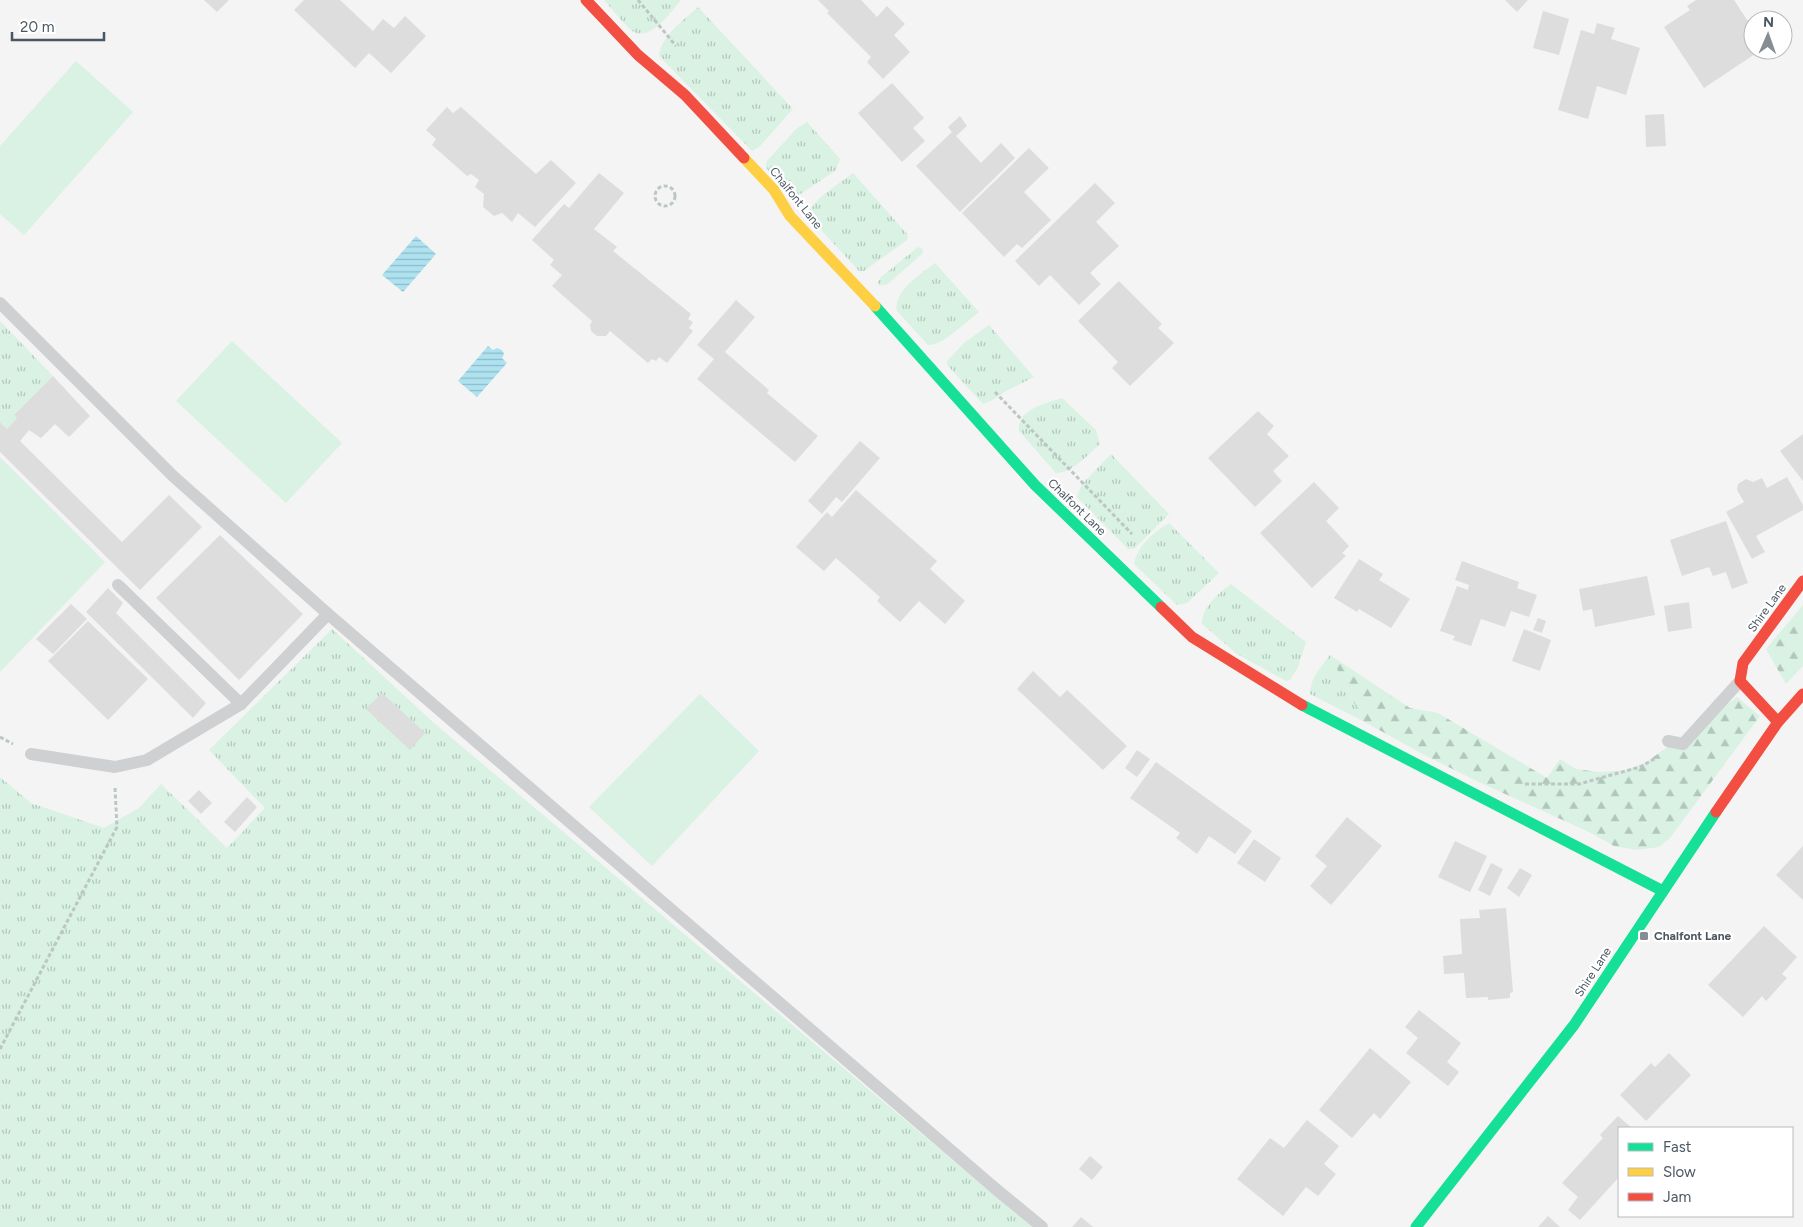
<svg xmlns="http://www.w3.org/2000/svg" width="1803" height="1227" font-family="Figtree,sans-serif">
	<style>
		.grass { fill: url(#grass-tufts) }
		.forest { fill: url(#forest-firs) }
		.pitch { fill: #d9f2e3 }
		.water { fill: url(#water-rules) }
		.building { fill: #ddddde }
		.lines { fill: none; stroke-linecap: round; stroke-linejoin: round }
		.path { stroke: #bcc7c4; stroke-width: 3; stroke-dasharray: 4 2.5; stroke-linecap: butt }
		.lane { stroke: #ced0d2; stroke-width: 12 }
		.fast { stroke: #16e098; stroke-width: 11 }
		.slow { stroke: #ffcf43; stroke-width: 11 }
		.jam { stroke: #f24e42; stroke-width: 11 }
		.poi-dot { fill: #868d94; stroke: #fff; stroke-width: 2 }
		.labels { text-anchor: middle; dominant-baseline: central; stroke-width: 4.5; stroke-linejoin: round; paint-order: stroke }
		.street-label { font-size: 12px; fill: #4a5661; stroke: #fff }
		.poi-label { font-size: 12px; font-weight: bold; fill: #4a5661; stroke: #fff; text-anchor: start }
	</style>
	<defs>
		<pattern id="grass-tufts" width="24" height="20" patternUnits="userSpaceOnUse" patternTransform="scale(1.25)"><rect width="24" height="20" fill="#d9f2e3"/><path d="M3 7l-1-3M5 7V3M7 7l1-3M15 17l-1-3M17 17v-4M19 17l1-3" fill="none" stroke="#b2c7bb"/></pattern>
		<pattern id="forest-firs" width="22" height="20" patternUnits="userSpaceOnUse" patternTransform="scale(1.25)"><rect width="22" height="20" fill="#d9f2e3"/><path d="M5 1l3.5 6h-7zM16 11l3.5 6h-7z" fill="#b2c7bb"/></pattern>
		<pattern id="water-rules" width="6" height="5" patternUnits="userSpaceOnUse" patternTransform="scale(1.25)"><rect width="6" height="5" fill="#aee2f0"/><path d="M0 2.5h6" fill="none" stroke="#90bac6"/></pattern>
	</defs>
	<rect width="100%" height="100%" fill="#f4f4f4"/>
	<g class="grass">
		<path d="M604,0H681C671,12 649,44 631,30C621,21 613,10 604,0Z"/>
		<path d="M698,7L793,109L759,147L752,151L659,56C661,36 684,20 698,7Z"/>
		<path d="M807,122L840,159L836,170L799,195H794L766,168V162L796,129Z"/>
		<path d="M853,173L908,235L907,240L864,271H859L810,218L809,212C817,196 839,184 853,173Z"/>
		<path d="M918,247L923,249V253L888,284L879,286L878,282L881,277Z"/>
		<path d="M935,263L979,312C967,321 941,347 928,345L897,311C893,291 921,274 935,263Z"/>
		<path d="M0,321L53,376L14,415L17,418L7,429L0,422Z"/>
		<path d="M989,325L1034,377L1006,391L991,401L983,404L948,366L947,361L964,343Z"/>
		<path d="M1062,398L1096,430L1100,444C1087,455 1074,472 1056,473L1019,431C1016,410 1046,403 1062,398Z"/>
		<path d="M1111,454L1169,514L1135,548L1128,549L1077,497L1082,484Z"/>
		<path d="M1169,523L1219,573L1187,603L1177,605L1134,564C1137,546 1154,532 1169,523Z"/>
		<path d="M1231,584L1306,642L1298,667L1290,680L1286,681L1237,654L1202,624C1201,608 1219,593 1231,584Z"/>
		<path d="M332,629L434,723L1032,1227H0V777L31,803L104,828L139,808L161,784L227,848L265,808L209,750Z"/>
		<path d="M1330,655L1363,721L1310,694C1310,678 1321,667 1330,655Z"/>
	</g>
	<g class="forest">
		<path d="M1803,605V666L1786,684L1766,649Z"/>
		<path d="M1330,655L1410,708L1438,713L1547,778L1560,759L1576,769L1598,772L1623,771L1645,763L1737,697L1760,716L1670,838L1659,847L1637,850L1614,846L1589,832L1481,783L1428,757L1363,721Z"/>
	</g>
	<g class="pitch">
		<path d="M76,61L133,112L24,235L0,214V146Z"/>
		<path d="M232,341L342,443L286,503L176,401Z"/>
		<path d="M0,457L105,562L0,672Z"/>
		<path d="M700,694L759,751L652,866L589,807Z"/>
	</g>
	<g class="water">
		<path d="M416,236L436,254L403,292L382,275Z"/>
		<path d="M488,346L493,350L497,348L502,350L504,354L502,358L507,363L477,397L458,381Z"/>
	</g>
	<g class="building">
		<path d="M204,0H229L217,12Z"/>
		<path d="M304,0H340L373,31L383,19L394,28L405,16L426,36L391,73L369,53L355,68L294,10Z"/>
		<path d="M818,0H861L877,17L887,6L905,24L894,35L910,52L883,79L867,62L871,57L827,13L829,11Z"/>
		<path d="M1505,0H1528L1517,12Z"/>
		<path d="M1696,0H1734L1753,29V50H1761L1704,88L1664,27L1690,10L1687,6Z"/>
		<path d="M1543,11L1569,19L1559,55L1533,48Z"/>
		<path d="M1597,23L1615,28L1611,39L1640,48L1626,95L1597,86L1588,119L1558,110L1581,30L1594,34Z"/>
		<path d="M892,83L924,118L913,128L925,141L902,162L858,113Z"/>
		<path d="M447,107L453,113L461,107L536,174L551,160L576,183L535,227L518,213L512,222L502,213L494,216L483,207L484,194L475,187L479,180L471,174L467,176L432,145L436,139L426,130Z"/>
		<path d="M1664,114L1666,146L1646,147L1645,115Z"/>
		<path d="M960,116L967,126L956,136L981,163L1001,143L1015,158L960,212L916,166L952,132L948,127Z"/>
		<path d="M1029,148L1049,168L1024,192L1051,220L1022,248L1017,244L1004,257L962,213Z"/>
		<path d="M599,173L624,193L594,229L617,247L613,251L691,314L688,319L693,322L689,328L693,331L667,363L659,357L656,361L652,359L648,363L610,331L606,336H597L591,331L590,325L592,321L552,286L562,275L550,265L554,260L532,240L564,204L569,208Z"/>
		<path d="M1095,183L1115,203L1096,222L1119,246L1090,273L1101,284L1079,305L1050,275L1039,286L1015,261Z"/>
		<path d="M1119,281L1162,324L1158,328L1174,343L1130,386L1112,368L1118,362L1078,321Z"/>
		<path d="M736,300L755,317L725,352L769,390L767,393L818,436L795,462L697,379L714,359L697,345Z"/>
		<path d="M53,376L90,416L69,437L55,424L41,438L29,430L20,441L122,542L169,495L202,527L140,590L0,452V422L7,429L17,418L14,415Z"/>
		<path d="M1258,411L1274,426L1267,434L1289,456L1273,471L1282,481L1255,507L1208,458Z"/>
		<path d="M1803,434V481L1780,451Z"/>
		<path d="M860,441L880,458L842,502L836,497L822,514L808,501Z"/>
		<path d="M1787,477L1803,505V510L1756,536L1765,552L1752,559L1726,512L1744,502L1737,490L1738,484L1746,479L1753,482L1762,478L1767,488Z"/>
		<path d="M1314,482L1339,508L1326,521L1349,546L1342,553L1346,556L1312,588L1260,533Z"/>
		<path d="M856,490L937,561L930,569L965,601L945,624L919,601L900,622L877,601L880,597L836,558L824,571L796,547L827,512L832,517Z"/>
		<path d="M1726,521L1748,583L1732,589L1726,572L1713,576L1709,567L1682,576L1670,540Z"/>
		<path d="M220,535L303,614L239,680L156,598Z"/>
		<path d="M1359,559L1383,574L1379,580L1410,599L1391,628L1359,609L1357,612L1334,598Z"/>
		<path d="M1462,561L1519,582L1517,588L1537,595L1529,617L1511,611L1505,627L1481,619L1471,646L1453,640L1455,636L1440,631L1457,586L1468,590L1469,585L1455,580Z"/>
		<path d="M1647,576L1655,615L1595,627L1592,609L1583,611L1579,589Z"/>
		<path d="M108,588L123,603L116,613L206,703L193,718L86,612Z"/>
		<path d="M1689,602L1692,628L1668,632L1664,606Z"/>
		<path d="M71,604L87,619L53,654L36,639Z"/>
		<path d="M1538,618L1546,621L1542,633L1533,630Z"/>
		<path d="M88,621L148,679L108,720L48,661Z"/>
		<path d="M1524,629L1551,640L1540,671L1512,661Z"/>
		<path d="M1033,671L1060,697L1067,690L1127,746L1103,770L1017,689Z"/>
		<path d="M382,693L425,733L410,750L366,709Z"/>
		<path d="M1137,750L1150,759L1137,777L1125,768Z"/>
		<path d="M1156,762L1252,831L1235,854L1209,836L1197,854L1176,838L1180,833L1130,798Z"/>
		<path d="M199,790L212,803L201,814L188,801Z"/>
		<path d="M247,797L257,807L235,832L224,822Z"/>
		<path d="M1347,817L1382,846L1331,905L1310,886L1327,866L1315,856Z"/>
		<path d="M1254,839L1281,858L1265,882L1237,863Z"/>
		<path d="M1455,841L1487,856L1470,892L1438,877Z"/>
		<path d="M1803,846V900L1776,875Z"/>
		<path d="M1491,863L1503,869L1490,896L1478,890Z"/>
		<path d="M1520,868L1532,875L1519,897L1507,888Z"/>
		<path d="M1506,908L1513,992L1510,993V998L1488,1000V997L1466,998L1464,973L1444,974L1443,956L1462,954L1460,919L1480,918L1479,910Z"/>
		<path d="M1764,926L1797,957L1782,974L1787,978L1766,1001L1762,996L1743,1017L1708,985Z"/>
		<path d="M1419,1010L1461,1043L1447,1062L1459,1072L1448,1086L1406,1053L1418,1038L1405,1027Z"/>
		<path d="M1370,1048L1411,1082L1380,1119L1374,1113L1352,1138L1319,1110Z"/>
		<path d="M1669,1053L1691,1075L1646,1121L1620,1095L1651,1063L1655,1067Z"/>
		<path d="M1618,1116L1632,1128H1619V1177L1580,1220L1568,1210L1578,1197L1562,1183L1603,1138L1600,1135Z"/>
		<path d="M1307,1120L1339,1146L1324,1164L1336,1174L1318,1196L1306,1187L1283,1216L1237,1179L1270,1138L1284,1148Z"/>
		<path d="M1090,1156L1103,1167L1092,1180L1079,1169Z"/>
		<path d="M1548,1216L1560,1227H1538Z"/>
		<path d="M1081,1217L1093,1227H1072Z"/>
	</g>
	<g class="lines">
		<g class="path">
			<path d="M638,0L676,46"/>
			<circle cx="665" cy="196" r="10"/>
			<path d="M995,392L1132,534"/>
			<path d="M0,737L13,744"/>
			<path d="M1525,784H1579L1640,767L1656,758"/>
			<path d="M0,1049L117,827L115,788"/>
		</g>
		<g class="lane">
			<path d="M0,303L173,476L328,614L997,1190L1042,1227"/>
			<path d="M118,585L241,704"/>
			<path d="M1668,741L1683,744L1740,681"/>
			<path d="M31,754L115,767L147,760L241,704L328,614"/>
		</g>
		<g class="fast">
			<path d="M875,306L1035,485L1161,607"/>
			<path d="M1302,705L1663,891"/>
			<path d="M1416,1227L1574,1025L1716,812"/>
		</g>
		<path class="slow" d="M744,158L774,190L790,216L875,306"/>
		<g class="jam">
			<path d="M586,0L638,55L685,95L744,158"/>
			<path d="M1161,607L1192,637L1302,705"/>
			<path d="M1778,722L1740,681L1743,663L1803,581"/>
			<path d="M1716,812L1778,722L1803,694"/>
		</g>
	</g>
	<rect class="poi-dot" x="1639" y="931" width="10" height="10" rx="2.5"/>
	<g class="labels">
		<g class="street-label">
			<text transform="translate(796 198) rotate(51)">Chalfont Lane</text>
			<text transform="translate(1077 507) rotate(44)">Chalfont Lane</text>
			<text transform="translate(1767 608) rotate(-54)">Shire Lane</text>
			<text transform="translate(1593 972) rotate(-57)">Shire Lane</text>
		</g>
		<g class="poi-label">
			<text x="1654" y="936">Chalfont Lane</text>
		</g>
	</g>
	<rect x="1618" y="1127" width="175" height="90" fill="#ffffff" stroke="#b7bbc0"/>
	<rect x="1628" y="1143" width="25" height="8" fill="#16e098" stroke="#b7bbc0"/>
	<text x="1663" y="1152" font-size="15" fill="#4a5661">Fast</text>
	<rect x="1628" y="1168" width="25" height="8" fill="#ffcf43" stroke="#b7bbc0"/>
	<text x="1663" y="1177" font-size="15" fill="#4a5661">Slow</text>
	<rect x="1628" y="1193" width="25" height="8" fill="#f24e42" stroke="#b7bbc0"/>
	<text x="1663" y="1202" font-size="15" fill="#4a5661">Jam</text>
	<g transform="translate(1768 35) rotate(2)"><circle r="24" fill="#ffffff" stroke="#b7bbc0"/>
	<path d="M0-4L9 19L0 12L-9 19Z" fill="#868d94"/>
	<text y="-8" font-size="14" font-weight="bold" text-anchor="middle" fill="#4a5661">N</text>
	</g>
	<path d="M12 32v8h92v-8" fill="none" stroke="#4a5661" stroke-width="2.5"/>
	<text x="20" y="32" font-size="15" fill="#4a5661" stroke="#ffffff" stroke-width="4" paint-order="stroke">20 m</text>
</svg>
